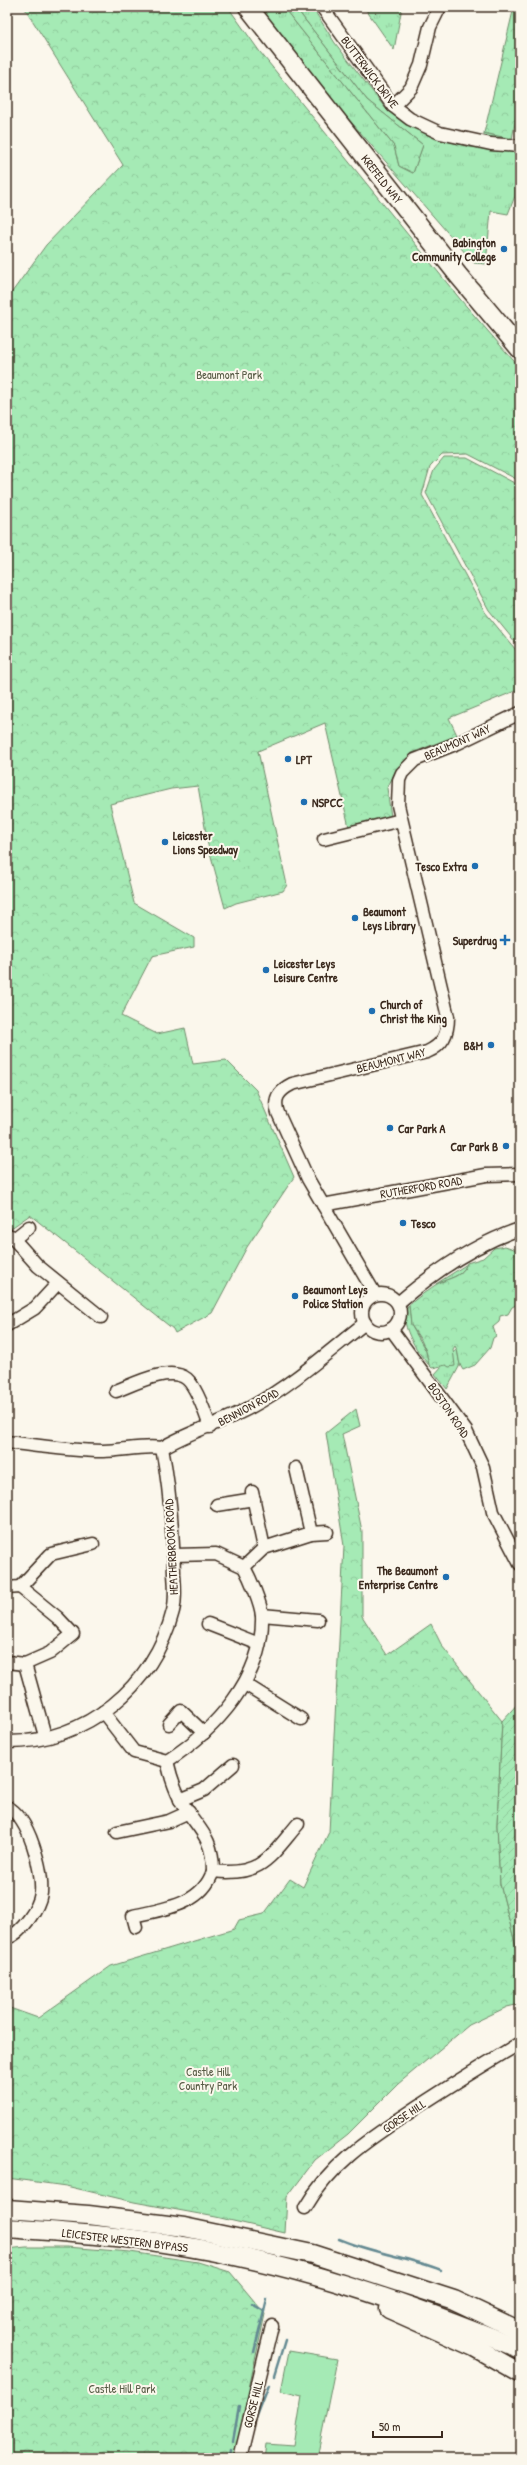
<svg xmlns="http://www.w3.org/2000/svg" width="527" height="2465" font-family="'Patrick Hand',sans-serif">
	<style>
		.grass { fill: url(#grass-tufts); stroke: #708a6a }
		.forest { fill: url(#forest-crowns); stroke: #708a6a }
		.garden { fill: url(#garden-furrows); stroke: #708a6a }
		.pitch { fill: #a5eab5; stroke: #708a6a }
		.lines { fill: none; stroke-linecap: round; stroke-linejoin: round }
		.stream { stroke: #638991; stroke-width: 2.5 }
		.minor-casing { stroke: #3b2a1e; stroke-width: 15 }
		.highway-casing { stroke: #3b2a1e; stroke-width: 21 }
		.minor { stroke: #fbf7ec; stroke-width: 12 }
		.highway { stroke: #fbf7ec; stroke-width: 18 }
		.poi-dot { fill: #1f6fb2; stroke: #fbf7ec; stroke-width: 1.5 }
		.labels { text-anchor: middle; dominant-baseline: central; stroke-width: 4; stroke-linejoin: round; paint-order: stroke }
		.street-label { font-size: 12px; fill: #3b2a1e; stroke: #fbf7ec }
		.poi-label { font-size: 12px; font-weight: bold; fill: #3b2a1e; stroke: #fbf7ec; text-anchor: start }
		.park-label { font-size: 12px; fill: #565a44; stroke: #fbf7ec }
	</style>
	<defs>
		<pattern id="grass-tufts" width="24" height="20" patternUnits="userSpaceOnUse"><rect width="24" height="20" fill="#a5eab5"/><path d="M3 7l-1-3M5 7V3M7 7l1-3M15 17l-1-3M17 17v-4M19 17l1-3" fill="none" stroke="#8fc99b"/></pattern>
		<pattern id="forest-crowns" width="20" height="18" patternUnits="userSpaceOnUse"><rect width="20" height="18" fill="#a5eab5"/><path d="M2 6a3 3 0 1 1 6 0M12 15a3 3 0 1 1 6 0" fill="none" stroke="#8fc99b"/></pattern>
		<pattern id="garden-furrows" width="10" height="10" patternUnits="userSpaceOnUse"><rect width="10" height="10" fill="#a5eab5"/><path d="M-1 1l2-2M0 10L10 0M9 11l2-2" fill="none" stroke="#8fc99b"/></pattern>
	</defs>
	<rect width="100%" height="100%" fill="#fbf7ec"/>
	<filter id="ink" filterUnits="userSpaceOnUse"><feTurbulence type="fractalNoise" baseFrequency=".025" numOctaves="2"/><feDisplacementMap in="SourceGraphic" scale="8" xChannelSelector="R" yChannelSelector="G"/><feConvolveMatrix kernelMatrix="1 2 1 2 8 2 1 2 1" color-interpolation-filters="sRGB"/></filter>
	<g filter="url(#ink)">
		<g class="grass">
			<path d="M258,7H283L394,146L399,166L413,173L423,145L367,100L295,7H312L335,43L386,109L430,136L469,147H484V133L517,140L515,196L508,214L491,211L486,264L474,263L278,38Z"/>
			<path d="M364,7H402L394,50Z"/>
			<path d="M467,1264C462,1277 447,1279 436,1284Z"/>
			<path d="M409,1305L411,1325L426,1351L429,1365C417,1352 396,1321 409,1305Z"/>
			<path d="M457,1349L460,1365L447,1389L435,1374Z"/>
		</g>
		<g class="forest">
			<path d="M24,7H228L260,52L460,299L520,368V481L468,454L442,455L430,467L422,495L485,612L520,655V689L449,718L457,735L412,753L397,769L387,788L391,817L349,827L325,723L258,751L287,885L283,891L236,903L225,908L208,845L198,786L171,789L110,804L134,903L194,938V947L152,956L121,1016L157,1034L185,1028L193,1064L226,1060L256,1090L294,1177L247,1247L212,1313L175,1333L173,1329L30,1215L7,1231V299L46,245L123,165Z"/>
			<path d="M283,7H295L367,100L423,145L413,173L399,166L394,146Z"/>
			<path d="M514,7H520V97L512,139L484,133Z"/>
			<path d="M444,458H467L520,486V648L489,610L426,493L434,470Z"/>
			<path d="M505,1246L517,1250L520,1248V1303L512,1307L508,1314L500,1316L499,1322L493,1327L496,1336L493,1338L490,1348L475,1365L463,1370C457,1362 460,1354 455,1346L453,1349L455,1366L449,1367L446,1365L432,1368L429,1365L426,1351L421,1340L411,1325L409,1305C412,1302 433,1286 437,1284C450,1277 462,1278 467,1263L483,1258L494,1248Z"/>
			<path d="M356,1409L360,1426L342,1434L362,1531V1616L387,1655L431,1624L442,1646L502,1721L497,1825L500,1884L517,1951L520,1952V2004L507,2007L469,2025L398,2084L348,2134L315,2160L287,2197L285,2233L216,2217L134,2202L66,2186L7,2178V2007L38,2018L111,1966L234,1929L239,1920L264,1914L290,1879L303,1887L329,1832L344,1546L326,1433Z"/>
			<path d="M26,2247H67L130,2252L198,2262L230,2272L265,2314L234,2458H7V2249Z"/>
		</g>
		<path class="garden" d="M520,1701V1952L517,1951L500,1884L497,1825L502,1721Z"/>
		<path class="pitch" d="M289,2351L337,2359L317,2458H264L266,2444L294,2446L302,2396L281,2391Z"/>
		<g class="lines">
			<g class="stream">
				<path d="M339,2239C372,2253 408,2257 441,2270"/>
				<path d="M252,2304L264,2311"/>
				<path d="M254,2352L267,2299"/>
				<path d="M274,2376L285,2340"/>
				<path d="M253,2426L269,2385"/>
				<path d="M233,2441L239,2407"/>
				<path d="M230,2458L231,2450"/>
			</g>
			<g class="minor-casing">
				<g id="minor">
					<path d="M322,7L393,106L410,119L440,133L491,144L520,146"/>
					<path d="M393,106L411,88L421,65L430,27L440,7"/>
					<path d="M324,839L401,820"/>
					<path d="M323,1205L486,1175L520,1174"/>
					<path d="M11,1236L38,1266L101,1317"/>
					<path d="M14,1239L29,1227"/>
					<circle cx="381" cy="1313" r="19"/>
					<path d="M375,1294L308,1179L278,1113C273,1099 278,1091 292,1084L427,1052C443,1045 448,1034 448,1017L398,805L399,780L402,773L415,760L458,743L520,713"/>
					<path d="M398,1303C434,1272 474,1244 520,1229"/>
					<path d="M7,1325L35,1308L58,1283"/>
					<path d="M391,1329L466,1431L483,1467L493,1512L520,1564"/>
					<path d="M116,1391C134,1384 170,1365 187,1379C196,1387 206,1415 210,1427"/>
					<path d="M7,1442C39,1446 71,1451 103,1451C123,1451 142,1445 162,1448"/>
					<path d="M162,1448C190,1431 222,1423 251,1407C292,1385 328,1352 365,1323"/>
					<path d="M296,1468L311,1533"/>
					<path d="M252,1492L264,1548"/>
					<path d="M217,1505L254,1499"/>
					<path d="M244,1567L264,1548L311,1533L327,1532"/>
					<path d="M7,1588L20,1587"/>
					<path d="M262,1615L318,1620"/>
					<path d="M208,1624L259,1644"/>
					<path d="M7,1662L25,1664"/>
					<path d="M245,1684L301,1719"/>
					<path d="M103,1712L134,1752L167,1761C215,1730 264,1678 262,1616C261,1603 250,1578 244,1567L216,1554L174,1555"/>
					<path d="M169,1724L181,1711L204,1733"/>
					<path d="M45,1736L25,1664L50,1653L73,1634L58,1618L20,1587L51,1554L93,1544"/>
					<path d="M7,1742C86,1743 154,1686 173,1611C176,1600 175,1586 174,1574C173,1532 170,1489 162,1448"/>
					<path d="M167,1761C170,1774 174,1787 180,1799C195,1828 213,1833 213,1871C261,1877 270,1857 298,1824"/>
					<path d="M180,1800L204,1790L233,1765"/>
					<path d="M7,1807C29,1817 43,1870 41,1893C39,1908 22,1933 7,1938"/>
					<path d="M117,1832L169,1821L189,1812"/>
					<path d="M136,1927L133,1916C164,1909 202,1905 213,1871"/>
					<path d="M305,2208C329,2166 367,2140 407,2114C444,2089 482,2066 520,2043"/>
					<path d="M240,2458L272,2326"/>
				</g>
			</g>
			<g class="highway-casing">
				<g id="highway">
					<path d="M248,7L458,275L520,349"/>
					<path d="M7,2209L88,2215L184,2227L312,2254L454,2300L520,2331"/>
					<path d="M7,2228C59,2232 112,2235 164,2243C287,2261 405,2301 520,2349"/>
					<path d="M389,2309L474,2347L520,2373"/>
				</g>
			</g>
			<use href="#minor" class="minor"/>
			<use href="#highway" class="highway"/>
		</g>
	</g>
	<g class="poi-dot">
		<circle cx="504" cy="249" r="4"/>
		<circle cx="288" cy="759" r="4"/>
		<circle cx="304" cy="802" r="4"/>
		<circle cx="165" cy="842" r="4"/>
		<circle cx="475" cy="866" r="4"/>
		<circle cx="355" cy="918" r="4"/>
		<path d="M503 934h4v4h4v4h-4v4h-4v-4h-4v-4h4z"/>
		<circle cx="266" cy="970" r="4"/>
		<circle cx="372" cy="1011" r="4"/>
		<circle cx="491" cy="1045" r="4"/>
		<circle cx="390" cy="1128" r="4"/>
		<circle cx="506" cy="1146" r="4"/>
		<circle cx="403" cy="1223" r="4"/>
		<circle cx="295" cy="1296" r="4"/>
		<circle cx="446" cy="1577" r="4"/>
	</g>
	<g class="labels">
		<g class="street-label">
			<text transform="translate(370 72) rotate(53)">BUTTERWICK DRIVE</text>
			<text transform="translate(382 179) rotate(52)">KREFELD WAY</text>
			<text transform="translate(457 742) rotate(-24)">BEAUMONT WAY</text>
			<text transform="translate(391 1060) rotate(-14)">BEAUMONT WAY</text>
			<text transform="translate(421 1187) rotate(-10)">RUTHERFORD ROAD</text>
			<text transform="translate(248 1407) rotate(-28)">BENNION ROAD</text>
			<text transform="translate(449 1410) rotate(56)">BOSTON ROAD</text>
			<text transform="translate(171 1547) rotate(-93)">HEATHERBROOK ROAD</text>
			<text transform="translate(404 2116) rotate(-34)">GORSE HILL</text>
			<text transform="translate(125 2240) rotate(7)">LEICESTER WESTERN BYPASS</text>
			<text transform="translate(253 2404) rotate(-76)">GORSE HILL</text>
		</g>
		<g class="poi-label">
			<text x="496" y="242" text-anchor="end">Babington<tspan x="496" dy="14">Community College</tspan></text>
			<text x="296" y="759">LPT</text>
			<text x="312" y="802">NSPCC</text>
			<text x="173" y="835">Leicester<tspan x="173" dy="14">Lions Speedway</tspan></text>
			<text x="467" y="866" text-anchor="end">Tesco Extra</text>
			<text x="363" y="911">Beaumont<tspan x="363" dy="14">Leys Library</tspan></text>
			<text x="497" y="940" text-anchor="end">Superdrug</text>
			<text x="274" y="963">Leicester Leys<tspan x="274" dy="14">Leisure Centre</tspan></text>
			<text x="380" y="1004">Church of<tspan x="380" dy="14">Christ the King</tspan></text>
			<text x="483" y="1045" text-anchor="end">B&amp;M</text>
			<text x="398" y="1128">Car Park A</text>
			<text x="498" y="1146" text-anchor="end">Car Park B</text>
			<text x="411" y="1223">Tesco</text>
			<text x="303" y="1289">Beaumont Leys<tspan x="303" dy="14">Police Station</tspan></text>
			<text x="438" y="1570" text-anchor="end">The Beaumont<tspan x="438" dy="14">Enterprise Centre</tspan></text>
		</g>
		<g class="park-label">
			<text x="229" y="374">Beaumont Park</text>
			<text x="208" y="2071">Castle Hill<tspan x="208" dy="14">Country Park</tspan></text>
			<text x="122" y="2388">Castle Hill Park</text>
		</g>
	</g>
	<rect width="527" height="2465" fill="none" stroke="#fbf7ec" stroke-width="24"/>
	<rect x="12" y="12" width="503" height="2441" fill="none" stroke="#3b2a1e" stroke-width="1.5" filter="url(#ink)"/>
	<path d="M373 2431v6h69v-6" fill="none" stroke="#3b2a1e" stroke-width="2"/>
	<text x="379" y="2431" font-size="12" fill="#3b2a1e" stroke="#fbf7ec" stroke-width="3" paint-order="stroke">50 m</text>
</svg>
